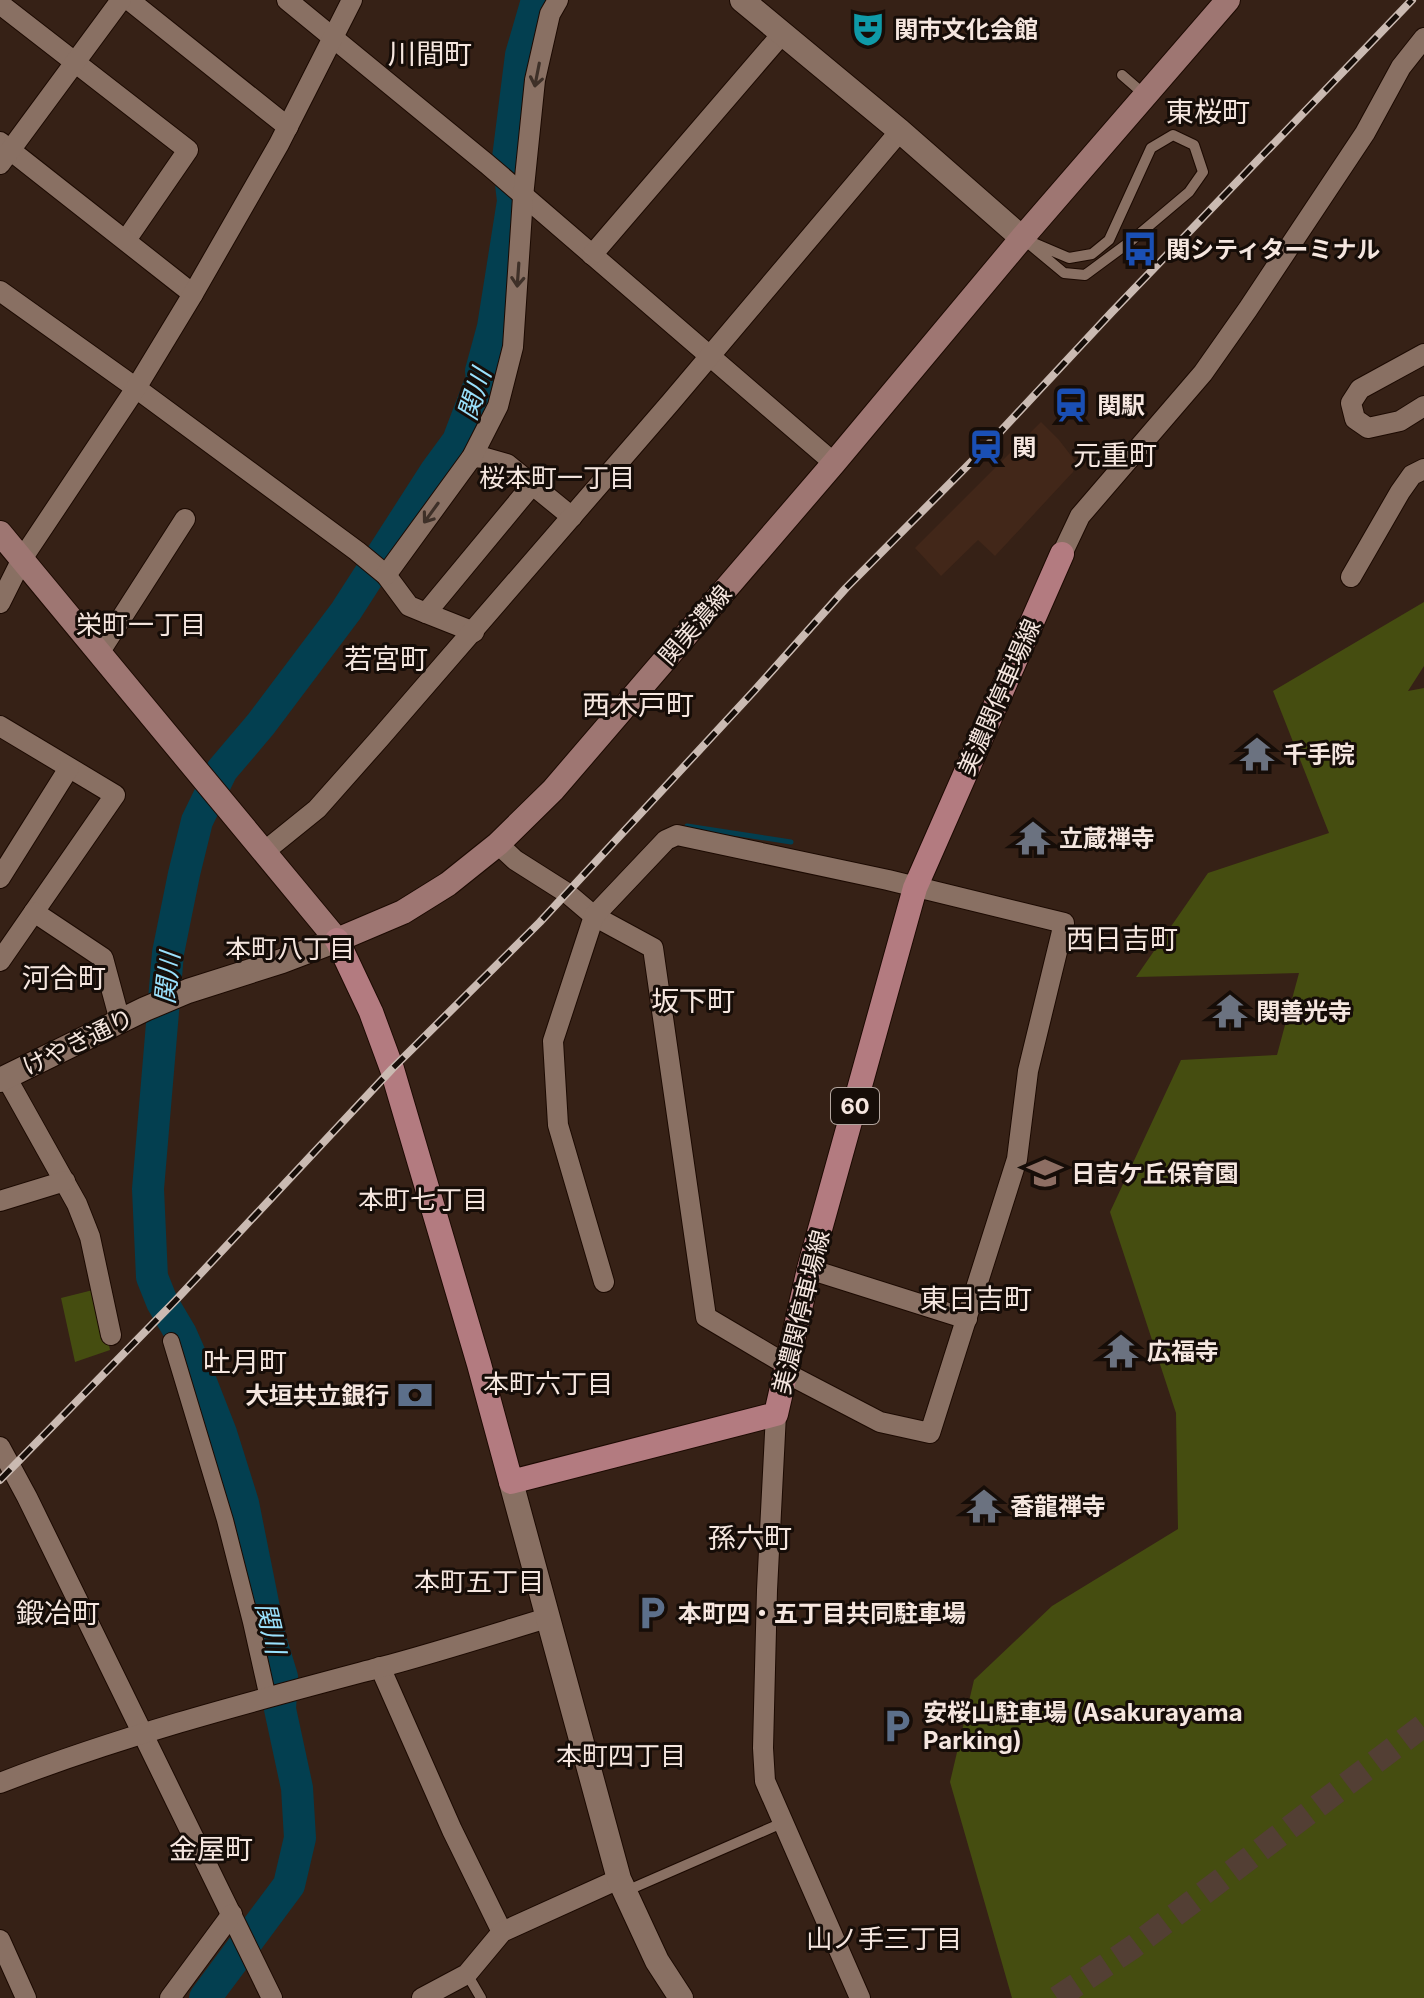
<svg xmlns="http://www.w3.org/2000/svg" width="1424" height="1998" font-family="Inter,'Noto Sans JP',sans-serif">
	<style>
		.built { fill: #422719 }
		.green { fill: #454d10 }
		.lines { fill: none; stroke-linecap: round; stroke-linejoin: round }
		.stream { stroke: #033f50; stroke-width: 5 }
		.river { stroke: #033f50; stroke-width: 32 }
		.tertiary-tunnel { stroke: #533f34; stroke-width: 24; stroke-dasharray: 24 12; stroke-linecap: butt }
		.service-casing { stroke: #1c0a02; stroke-width: 12 }
		.pedestrian-casing { stroke: #1c0a02; stroke-width: 18 }
		.minor-casing { stroke: #1c0a02; stroke-width: 22 }
		.tertiary-casing { stroke: #1c0a02; stroke-width: 26 }
		.secondary-casing { stroke: #1c0a02; stroke-width: 26 }
		.primary-casing { stroke: #1c0a02; stroke-width: 26 }
		.service { stroke: #897063; stroke-width: 10 }
		.pedestrian { stroke: #897063; stroke-width: 16 }
		.minor { stroke: #897063; stroke-width: 20 }
		.tertiary { stroke: #897063; stroke-width: 24 }
		.secondary { stroke: #9e7672; stroke-width: 24 }
		.primary { stroke: #b37b80; stroke-width: 24 }
		.rail-casing { stroke: #cabab2; stroke-width: 8 }
		.rail { stroke: #160d08; stroke-width: 5; stroke-dasharray: 15; stroke-linecap: butt }
		.oneway { stroke: #3e3028 }
		.labels { text-anchor: middle; dominant-baseline: central; stroke-width: 6; stroke-linejoin: round; paint-order: stroke }
		.shield { fill: #160d08; stroke: #b2a59e; stroke-width: 2 }
		.shield-label { font-size: 22px; font-weight: bold; fill: #f5e6df }
		.poi-label { font-size: 24px; font-weight: bold; fill: #f5e6df; stroke: #160d08; text-anchor: start }
		.street-label { font-size: 24px; fill: #f5e6df; stroke: #160d08 }
		.water-label { font-size: 26px; font-style: italic; fill: #9ae1fd; stroke: #160d08 }
		.neighbourhood-label { font-size: 26px; fill: #f5e6df; stroke: #160d08 }
		.quarter-label { font-size: 28px; fill: #f5e6df; stroke: #160d08 }
	</style>
	<rect width="100%" height="100%" fill="#362116"/>
	<path class="built" d="M1041,422L1059,440L1076,462L1073,472L995,556L978,540L941,576L915,548Z"/>
	<g class="green">
		<path d="M1424,602V666L1408,691L1424,688V1998H1012L950,1782L974,1680L1052,1606L1178,1529L1176,1413L1110,1212L1181,1060L1277,1055L1299,973L1136,977L1208,873L1329,833L1273,691Z"/>
		<path d="M97,1289L110,1350L75,1362L61,1298Z"/>
	</g>
	<g class="lines">
		<path class="stream" d="M687,826L791,842"/>
		<path class="river" d="M205,1998L289,1885L300,1838L297,1788L280,1709L282,1677L270,1638L243,1503L221,1433L192,1359L181,1334L162,1302L152,1277L148,1189L168,953L184,874L197,821L222,770L261,724L346,611L436,471L458,441L482,378L481,371L493,327L513,201L508,158L521,55L537,0"/>
		<path class="tertiary-tunnel" d="M1057,1998L1133,1947L1424,1725"/>
		<g class="service-casing">
			<g id="service">
				<path d="M1122,75L1145,95"/>
				<path d="M1173,135L1194,145L1203,172L1189,192L1131,241L1085,275L1064,273L1022,238L1069,258L1092,254L1109,240L1151,148Z"/>
				<path d="M626,1891L782,1823"/>
				<path d="M467,1974L481,1998"/>
			</g>
		</g>
		<g class="pedestrian-casing">
			<path id="pedestrian" d="M171,1341L225,1520L251,1622L268,1698"/>
		</g>
		<g class="minor-casing">
			<g id="minor">
				<path d="M129,0L288,127"/>
				<path d="M287,0L487,164L834,463"/>
				<path d="M0,4L188,150L126,240"/>
				<path d="M0,142L193,294"/>
				<path d="M0,164L121,0"/>
				<path d="M592,255L782,34"/>
				<path d="M0,291L136,388L357,551L386,575L409,606L426,613"/>
				<path d="M1424,354L1360,389L1351,403L1355,419L1368,428L1400,421L1424,406"/>
				<path d="M472,457L486,458L507,464L572,517"/>
				<path d="M1062,554L1080,516L1203,373L1248,309L1365,133L1401,67L1424,38"/>
				<path d="M386,575L472,457L498,406L513,347L523,197L535,80L550,14L558,0"/>
				<path d="M1351,577L1400,492L1412,475L1424,469"/>
				<path d="M0,603L22,559L136,388L193,294L279,144L352,0"/>
				<path d="M474,632L426,613L532,485"/>
				<path d="M99,653L185,519"/>
				<path d="M0,726L115,795L0,961"/>
				<path d="M498,844L515,860L567,893L594,916L653,948L706,1317L787,1365"/>
				<path d="M265,851L317,809L380,738L671,402L900,131"/>
				<path d="M0,878L69,768"/>
				<path d="M34,912L103,958L120,1021"/>
				<path d="M6,1077L77,1204L90,1237L111,1335"/>
				<path d="M0,1201L65,1181"/>
				<path d="M809,1269L967,1319"/>
				<path d="M604,1282L558,1125L553,1041L594,916L666,840L677,835L888,880L1064,923L1028,1071L1017,1159L930,1433L880,1422L786,1373"/>
				<path d="M776,1414L767,1590L763,1748L765,1781L860,1998"/>
				<path d="M0,1447L27,1497L272,1998"/>
				<path d="M380,1667L452,1830L502,1932"/>
				<path d="M0,1783C123,1735 250,1702 378,1668C435,1653 491,1635 547,1618"/>
				<path d="M0,1940L26,1998"/>
				<path d="M170,1998L232,1914"/>
				<path d="M422,1998L467,1974L502,1932L619,1879"/>
			</g>
		</g>
		<g class="tertiary-casing">
			<g id="tertiary">
				<path d="M742,0L900,131L1022,238"/>
				<path d="M0,1080L145,1009L188,991L282,961L337,940"/>
				<path d="M511,1482L619,1879L657,1961L681,1998"/>
			</g>
		</g>
		<g class="secondary-casing">
			<path id="secondary" d="M0,533L337,940L403,912L448,884L498,844L553,790L834,463L1022,238L1228,0"/>
		</g>
		<g class="primary-casing">
			<path id="primary" d="M337,940L371,1012L392,1069L479,1364L511,1482L776,1414L809,1269L915,888L1062,554"/>
		</g>
		<use href="#service" class="service"/>
		<use href="#pedestrian" class="pedestrian"/>
		<use href="#minor" class="minor"/>
		<use href="#tertiary" class="tertiary"/>
		<use href="#secondary" class="secondary"/>
		<use href="#primary" class="primary"/>
		<g class="rail-casing">
			<path id="rail" d="M0,1480L175,1301L392,1069L540,922L754,691L846,588L986,447L1111,313L1412,0"/>
		</g>
		<use href="#rail" class="rail"/>
	</g>
	<defs><path id="oneway-shaft" d="M-6 0H5M1.5-3L5.5 0L1.5 3" fill="none" stroke-width="1.6" stroke-linecap="round" stroke-linejoin="round" transform="scale(2)"/></defs>
	<g class="oneway">
		<use href="#oneway-shaft" transform="translate(537 75) rotate(101)"/>
		<use href="#oneway-shaft" transform="translate(518 275) rotate(94)"/>
		<use href="#oneway-shaft" transform="translate(431 513) rotate(126)"/>
	</g>
	<defs>
		<g id="theatre-bare" transform="scale(2.76)"><path d="M-5-5.5Q0-4 5-5.5V0Q5 5 0 6Q-5 5-5 0ZM-3.3-2.5H-1v1.5H-3.3ZM1-2.5H3.3v1.5H1ZM-2.8 1Q0 5.5 2.8 1Z" fill="#0f9aa8" stroke="#160d08" stroke-width="2.5" paint-order="stroke"/></g>
		<g id="bus-bare" transform="scale(2.76)"><path d="M-5-6H5V4H4V6H2V4H-2V6H-4V4H-5ZM-3.5-4V0h7V-4ZM-3.5 1.2v1.5H-2V1.2ZM2 1.2v1.5H3.5V1.2Z" fill="#1a4fb4" stroke="#160d08" stroke-width="2.5" paint-order="stroke"/></g>
		<g id="station-bare" transform="scale(2.76)"><path d="M-3-6H3Q5-6 5-4V2Q5 4 3 4L4.5 6H3L1.5 4h-3L-3 6H-4.5L-3 4Q-5 4-5 2V-4Q-5-6-3-6ZM-3.5-4v3h7v-3ZM-3.5 1v1.5H-2V1ZM2 1v1.5H3.5V1Z" fill="#1a4fb4" stroke="#160d08" stroke-width="2.5" paint-order="stroke"/></g>
		<g id="temple-bare" transform="scale(2.76)"><path d="M0-6L5-2H3V0L6.5 2.5H4V6H1.5V3h-3V6H-4V2.5H-6.5L-3 0V-2H-5Z" fill="#6b7280" stroke="#160d08" stroke-width="2.5" paint-order="stroke"/></g>
		<g id="school-bare" transform="scale(2.76)"><path d="M0-5L7-2L0 1L-7-2ZM-4 1L0 2.5L4 1V4Q0 6-4 4Z" fill="#8d6e63" stroke="#160d08" stroke-width="2.5" paint-order="stroke"/></g>
		<g id="bank-bare" transform="scale(2.76)"><path d="M-6-4H6V4H-6ZM0-2.3a2.3 2.3 0 1 0 0 4.6a2.3 2.3 0 1 0 0-4.6Z" fill="#5c6f8a" stroke="#160d08" stroke-width="2.5" paint-order="stroke"/></g>
		<g id="parking-bare" transform="scale(2.76)"><path d="M-3.5-5.5H1a3.5 3.5 0 0 1 0 7H-1V5.5H-3.5ZM-1-3.4V-.6H.8a1.4 1.4 0 0 0 0-2.8Z" fill="#5c6f8a" stroke="#160d08" stroke-width="2.5" paint-order="stroke"/></g>
	</defs>
	<g fill-rule="evenodd">
		<use href="#theatre-bare" x="868" y="29"/>
		<use href="#bus-bare" x="1140" y="249"/>
		<use href="#station-bare" x="1071" y="405"/>
		<use href="#station-bare" x="986" y="447"/>
		<use href="#temple-bare" x="1257" y="754"/>
		<use href="#temple-bare" x="1033" y="838"/>
		<use href="#temple-bare" x="1230" y="1011"/>
		<use href="#school-bare" x="1045" y="1173"/>
		<use href="#temple-bare" x="1121" y="1351"/>
		<use href="#bank-bare" x="415" y="1395"/>
		<use href="#temple-bare" x="984" y="1506"/>
		<use href="#parking-bare" x="652" y="1613"/>
		<use href="#parking-bare" x="897" y="1726"/>
	</g>
	<g class="labels">
		<rect class="shield" x="831" y="1088" width="48" height="36" rx="6"/>
		<g class="shield-label">
			<text x="855" y="1106">60</text>
		</g>
		<g class="poi-label">
			<text x="894" y="29">関市文化会館</text>
			<text x="1166" y="249">関シティターミナル</text>
			<text x="1097" y="405">関駅</text>
			<text x="1012" y="447">関</text>
			<text x="1283" y="754">千手院</text>
			<text x="1059" y="838">立蔵禅寺</text>
			<text x="1256" y="1011">関善光寺</text>
			<text x="1071" y="1173">日吉ケ丘保育園</text>
			<text x="1147" y="1351">広福寺</text>
			<text x="389" y="1395" text-anchor="end">大垣共立銀行</text>
			<text x="1010" y="1506">香龍禅寺</text>
			<text x="678" y="1613">本町四・五丁目共同駐車場</text>
			<text x="923" y="1712">安桜山駐車場 (Asakurayama<tspan x="923" dy="28">Parking)</tspan></text>
		</g>
		<g class="street-label">
			<text transform="translate(695 625) rotate(-49)">関美濃線</text>
			<text transform="translate(999 697) rotate(-66)">美濃関停車場線</text>
			<text transform="translate(78 1042) rotate(-26)">けやき通り</text>
			<text transform="translate(801 1312) rotate(-76)">美濃関停車場線</text>
		</g>
		<g class="water-label">
			<text transform="translate(474 394) rotate(-72)">関川</text>
			<text transform="translate(167 978) rotate(-84)">関川</text>
			<text transform="translate(271 1628) rotate(77)">関川</text>
		</g>
		<g class="neighbourhood-label">
			<text x="557" y="477">桜本町一丁目</text>
			<text x="141" y="624">栄町一丁目</text>
			<text x="290" y="948">本町八丁目</text>
			<text x="423" y="1199">本町七丁目</text>
			<text x="548" y="1383">本町六丁目</text>
			<text x="479" y="1581">本町五丁目</text>
			<text x="621" y="1755">本町四丁目</text>
			<text x="884" y="1938">山ノ手三丁目</text>
		</g>
		<g class="quarter-label">
			<text x="430" y="54">川間町</text>
			<text x="1208" y="112">東桜町</text>
			<text x="1115" y="455">元重町</text>
			<text x="386" y="659">若宮町</text>
			<text x="638" y="705">西木戸町</text>
			<text x="1122" y="939">西日吉町</text>
			<text x="64" y="978">河合町</text>
			<text x="693" y="1001">坂下町</text>
			<text x="976" y="1299">東日吉町</text>
			<text x="245" y="1362">吐月町</text>
			<text x="750" y="1538">孫六町</text>
			<text x="58" y="1613">鍛冶町</text>
			<text x="211" y="1849">金屋町</text>
		</g>
	</g>
</svg>
